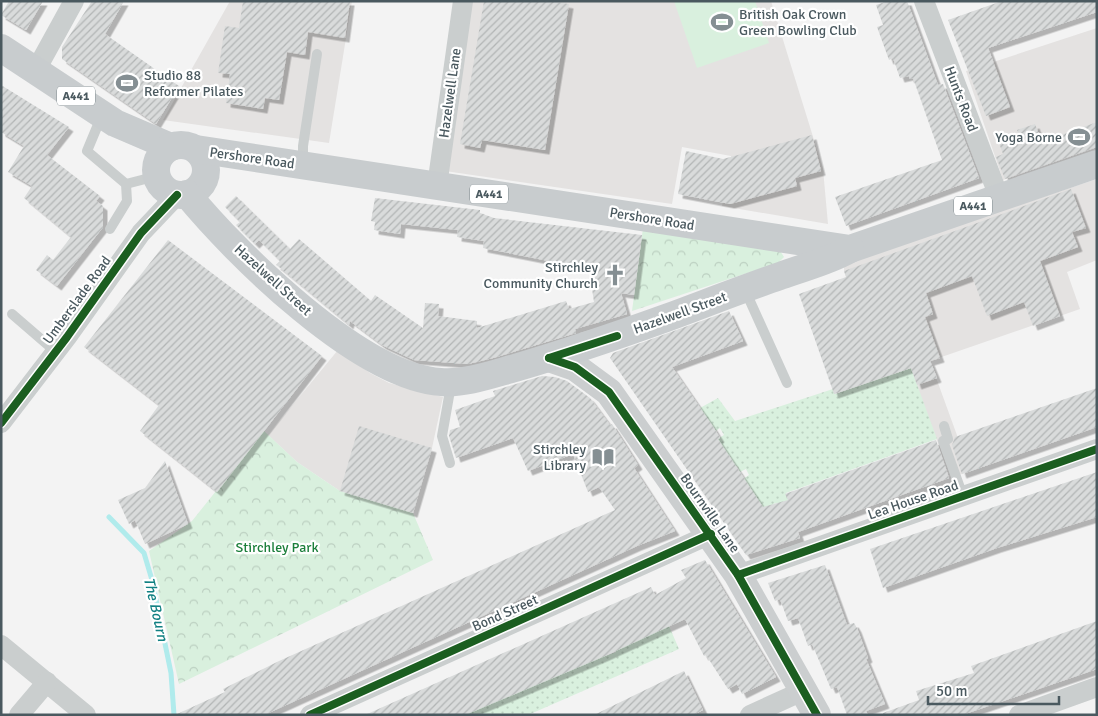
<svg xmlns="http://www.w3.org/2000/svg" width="1098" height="716" font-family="Signika,sans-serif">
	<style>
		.commercial { fill: #e4e2e1 }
		.grass { fill: #d9f0de }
		.forest { fill: url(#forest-crowns) }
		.garden { fill: url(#garden-dots) }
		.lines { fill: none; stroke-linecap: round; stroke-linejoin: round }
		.stream { stroke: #b0ebec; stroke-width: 5 }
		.building { fill: url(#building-hatch); filter: url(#shadow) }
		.lane { stroke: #cacece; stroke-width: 10 }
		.street { stroke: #cacece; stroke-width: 20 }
		.secondary { stroke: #cbcecf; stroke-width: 28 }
		.primary { stroke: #c8ccce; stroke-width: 28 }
		.cycleway-casing { stroke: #fff; stroke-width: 11 }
		.cycleway { stroke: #1b5e20; stroke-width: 8 }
		.labels { text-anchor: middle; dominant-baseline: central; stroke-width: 4.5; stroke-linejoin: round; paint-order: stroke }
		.shield { fill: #fff; stroke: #808b8f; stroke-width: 1 }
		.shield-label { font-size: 12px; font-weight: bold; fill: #4a595f }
		.poi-label { font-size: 14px; fill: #4a595f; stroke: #fff; text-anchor: end }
		.street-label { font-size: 14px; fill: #4a595f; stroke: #fff }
		.park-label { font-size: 14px; fill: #1c7f3b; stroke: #fff }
		.water-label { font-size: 15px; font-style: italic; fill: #128183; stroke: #fff }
	</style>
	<defs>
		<pattern id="forest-crowns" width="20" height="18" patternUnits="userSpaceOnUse" patternTransform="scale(1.25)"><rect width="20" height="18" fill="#d9f0de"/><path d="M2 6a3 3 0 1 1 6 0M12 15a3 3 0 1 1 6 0" fill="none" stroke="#bcd0c1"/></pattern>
		<pattern id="garden-dots" width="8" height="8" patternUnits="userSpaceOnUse" patternTransform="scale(1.25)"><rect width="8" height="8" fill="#d9f0de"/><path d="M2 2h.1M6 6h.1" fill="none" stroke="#bcd0c1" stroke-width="1.8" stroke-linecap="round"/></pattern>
		<pattern id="building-hatch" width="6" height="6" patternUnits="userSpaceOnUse" patternTransform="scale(1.25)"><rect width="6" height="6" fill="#d9dbdb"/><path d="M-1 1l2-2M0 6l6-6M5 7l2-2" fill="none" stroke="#b2b5b5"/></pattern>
		<filter id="shadow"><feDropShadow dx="4.5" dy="4.5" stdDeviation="0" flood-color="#0004"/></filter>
	</defs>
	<rect width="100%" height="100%" fill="#f3f3f3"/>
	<g class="commercial">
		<path d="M230,1H352L329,143L163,120Z"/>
		<path d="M470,1H771L823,169L828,224L722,206L731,156L682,147L672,204L445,171Z"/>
		<path d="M1097,28V147L1003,180L966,71Z"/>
		<path d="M1097,179V260L1067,272L1080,309L930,361L970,471L951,478L910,368L883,378L844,271V263Z"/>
		<path d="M338,350L370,373L389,383L443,397L432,448L413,513L340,491L297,462L268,435Z"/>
	</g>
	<path class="grass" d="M674,1H755L769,43L697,68Z"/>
	<g class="forest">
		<path d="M643,228L777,246L784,257L778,263L632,311Z"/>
		<path d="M264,431L297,462L340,491L413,513L433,560L179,684L149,551L192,521Z"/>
	</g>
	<g class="garden">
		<path d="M911,368L937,439L786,493L791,509L780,512L777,503L773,504L777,520L766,523C758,495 756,498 731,487L749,475L746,469L740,472L737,466L722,476L719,471L733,462L729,455L714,465L703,448L724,435L720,428L716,431L700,408L718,398L735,421L833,389L835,394Z"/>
		<path d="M669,626L679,649L528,715H456L517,693L597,638L605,656L616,652L608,633Z"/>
	</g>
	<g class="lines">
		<path class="stream" d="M109,517L144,553L152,580L171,673L174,715"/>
	</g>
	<g class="building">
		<path d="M9,1H43L26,30L1,15Z"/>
		<path d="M92,1H124L105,34L179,86L156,124L62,59V47Z"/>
		<path d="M243,1H350L345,38L308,32L305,55L287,52L279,100L265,98L263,109L226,103L230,74L218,73L225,26L239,28Z"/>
		<path d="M484,1H550L569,4L545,150L482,140L480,148L460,144Z"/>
		<path d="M888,1H907L938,85L943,84L979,178L846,226L835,197L942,160L913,78L910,79L909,76L900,78L893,58L889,60L877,27L883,25L876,5Z"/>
		<path d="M1002,1H1097V12L988,48L1010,107L986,116L948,20Z"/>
		<path d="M1,85L69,127L47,155L100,196L96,201L103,206V227L57,286L36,270L47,255L53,260L71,237L24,198L32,186L8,172L24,146L1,132Z"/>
		<path d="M1097,122V147L1005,179L996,157L1003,154L999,143L1019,136L1017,130L1035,124L1042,142Z"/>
		<path d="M812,135L821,171L795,178L797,186L730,204L678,194L686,151L723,159Z"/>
		<path d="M1071,189L1086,228L1072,232L1078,247L1040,261L1060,316L1033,326L1024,302L987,316L972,276L926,293L933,314L925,317L940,358L930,361L937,378L917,385L911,368L834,394L799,294L846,277L844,271Z"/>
		<path d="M236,196L290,249L299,239L371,301L375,295L423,328L425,303L439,304L438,316L477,321V328L566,301L569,309L594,302L592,289L594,270L483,248L484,241L457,237L458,230L401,224L400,234L374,230L375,222L371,221L375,198L480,210V213L494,218L642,235L634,295L621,293L627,314L575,329L576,333L493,358L468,364L414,360L382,345L350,321L349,325L348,324L279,267L276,265L280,261L259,240L255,244L236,225L240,222L225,207Z"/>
		<path d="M168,240L322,356L217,492L140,431L159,405L84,347Z"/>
		<path d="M729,311L743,341L672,367L712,425L720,438L718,439L763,507L788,500L785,494L936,440L949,478L798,532L800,538L746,555L610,358L613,353Z"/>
		<path d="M542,376L555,377L567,381L590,398L610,425L612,424L638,465L634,468L675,531L637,546L264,715H175L225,692L223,689L279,661L615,510L599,487L588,492L573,454L528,471L513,438L456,458L449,436L450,430L460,427L455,410L495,396L493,391Z"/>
		<path d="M1097,388V427L962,474L952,445L955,437Z"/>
		<path d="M359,426L432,448L413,513L340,491Z"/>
		<path d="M165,461L188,524L145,544L135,520L129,524L118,500L145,488Z"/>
		<path d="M1097,472V517L997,548L883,588L870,549Z"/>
		<path d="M705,560L776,677L742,694L737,684L728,689L706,655L704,656L685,619L605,656L465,715H365L651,587L655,595L686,578L681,570Z"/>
		<path d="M825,565L847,625L854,623L857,628L868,658L866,659L885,704L866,711L868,715H847L837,687L831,689L812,644L808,646L798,618L788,621L780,599L775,601L768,583Z"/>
		<path d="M1097,621V669L962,715H883V713L919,700L916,691L974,673L971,666Z"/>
		<path d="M684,671L703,710L693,715H594Z"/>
	</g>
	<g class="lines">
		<g class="lane">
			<path d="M102,115L87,151L126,184L127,201L110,229"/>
			<path d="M303,164V146L317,54"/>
			<path d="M126,184L157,176"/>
			<path d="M745,290L787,383"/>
			<path d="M12,314L56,352"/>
			<path d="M944,426L948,439L943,441L963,496"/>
			<path d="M450,463L442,436L451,385"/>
		</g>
		<g class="street">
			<path d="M924,1L999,197"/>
			<path d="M36,70L74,1"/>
			<path d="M437,186L463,1"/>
			<path d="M1,423L67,337L141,233L177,195"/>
			<path d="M738,575L1097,449"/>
			<path d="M1,645L86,715"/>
			<path d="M19,715L47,682"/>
			<path d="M310,715L711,534"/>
			<path d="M750,715L805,690"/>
			<path d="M1019,715L1097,687"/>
		</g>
		<path class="secondary" d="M549,358L575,367L609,392L738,575L817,715"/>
		<g class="primary">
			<path d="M1,48L115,123L171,147"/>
			<circle cx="181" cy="170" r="25"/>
			<path d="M196,149L850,249L1097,164"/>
			<path d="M187,194C237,255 361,377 441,382C465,384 493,374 515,368C566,353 616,336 666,318C704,304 742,289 780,276C804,267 827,262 850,249"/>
		</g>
		<g class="cycleway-casing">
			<g id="cycleway">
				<path d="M549,358L575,367L609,392L738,575L817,715"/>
				<path d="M549,358L617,336"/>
				<path d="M1,423L67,337L141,233L177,195"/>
				<path d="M738,575L1097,449"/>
				<path d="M310,715L711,534"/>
			</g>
		</g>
		<use href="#cycleway" class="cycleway"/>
	</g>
	<defs>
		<g id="stadium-bare" transform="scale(1.725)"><path d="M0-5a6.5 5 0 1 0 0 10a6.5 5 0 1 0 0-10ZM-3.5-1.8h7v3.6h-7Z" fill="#858f93" stroke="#fff" stroke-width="2.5" paint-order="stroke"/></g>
		<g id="church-bare" transform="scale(1.725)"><path d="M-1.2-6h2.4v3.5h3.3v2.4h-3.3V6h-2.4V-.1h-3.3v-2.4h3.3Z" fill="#858f93" stroke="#fff" stroke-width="2.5" paint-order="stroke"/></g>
		<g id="library-bare" transform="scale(1.725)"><path d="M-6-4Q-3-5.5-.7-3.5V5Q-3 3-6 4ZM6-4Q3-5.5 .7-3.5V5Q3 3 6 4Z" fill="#858f93" stroke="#fff" stroke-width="2.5" paint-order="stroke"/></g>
	</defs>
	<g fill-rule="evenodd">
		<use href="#stadium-bare" x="722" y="22"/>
		<use href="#stadium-bare" x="127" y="83"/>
		<use href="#stadium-bare" x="1079" y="137"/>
		<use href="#church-bare" x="615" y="275"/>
		<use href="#library-bare" x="603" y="457"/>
	</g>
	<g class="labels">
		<g class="shield">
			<rect x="57" y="86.5" width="38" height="19" rx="4"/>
			<rect x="470" y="184.5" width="38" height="19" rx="4"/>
			<rect x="954" y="196.5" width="38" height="19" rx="4"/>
		</g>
		<g class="shield-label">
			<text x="76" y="96">A441</text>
			<text x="489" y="194">A441</text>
			<text x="973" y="206">A441</text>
		</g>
		<g class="poi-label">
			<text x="739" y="14" text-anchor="start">British Oak Crown<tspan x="739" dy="16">Green Bowling Club</tspan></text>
			<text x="144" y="75" text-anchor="start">Studio 88<tspan x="144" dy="16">Reformer Pilates</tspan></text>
			<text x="1062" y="137">Yoga Borne</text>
			<text x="598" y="267">Stirchley<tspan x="598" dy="16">Community Church</tspan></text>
			<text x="586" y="449">Stirchley<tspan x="586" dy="16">Library</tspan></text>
		</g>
		<g class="street-label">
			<text transform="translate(450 93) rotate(-82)">Hazelwell Lane</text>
			<text transform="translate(961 99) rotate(69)">Hunts Road</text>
			<text transform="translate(252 158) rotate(8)">Pershore Road</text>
			<text transform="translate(652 219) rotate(9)">Pershore Road</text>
			<text transform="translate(273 280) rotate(42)">Hazelwell Street</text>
			<text transform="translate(77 300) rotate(-54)">Umberslade Road</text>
			<text transform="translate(680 313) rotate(-20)">Hazelwell Street</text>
			<text transform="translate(913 500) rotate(-19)">Lea House Road</text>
			<text transform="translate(710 513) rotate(55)">Bournville Lane</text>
			<text transform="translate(505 613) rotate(-24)">Bond Street</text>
		</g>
		<g class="park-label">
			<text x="277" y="547">Stirchley Park</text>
		</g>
		<g class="water-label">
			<text transform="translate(156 609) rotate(77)">The Bourn</text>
		</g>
	</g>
	<rect width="1098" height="716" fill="none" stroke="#4a595f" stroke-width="5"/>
	<path d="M928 696v8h131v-8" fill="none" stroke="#4a595f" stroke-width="2.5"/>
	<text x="936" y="696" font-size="15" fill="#4a595f" stroke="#ffffff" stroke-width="4" paint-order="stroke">50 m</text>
</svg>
